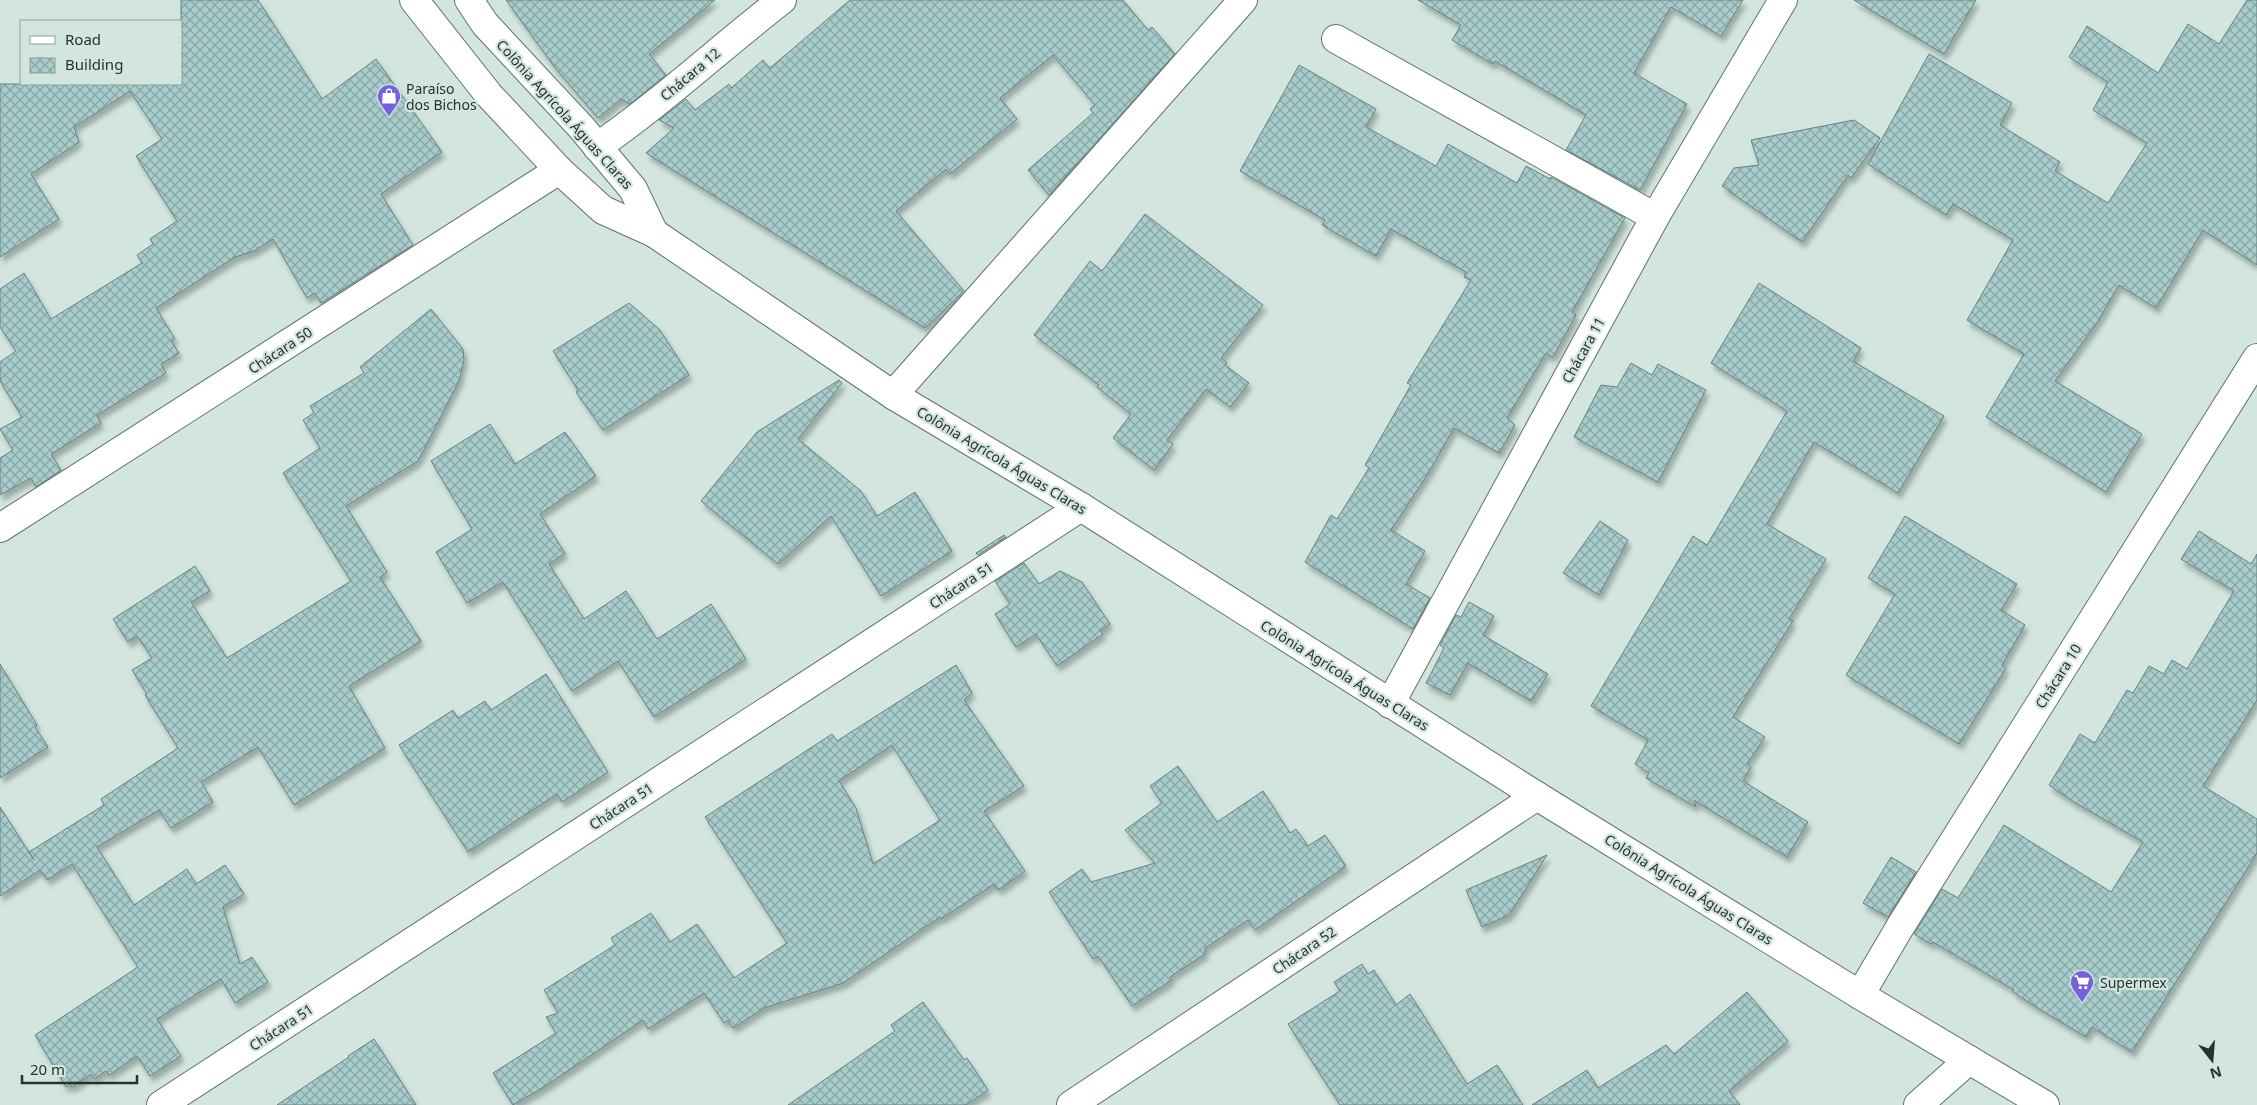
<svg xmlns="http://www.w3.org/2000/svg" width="2257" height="1105" font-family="'Noto Sans',sans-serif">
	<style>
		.building { fill: url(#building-cross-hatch); stroke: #6b807f; fill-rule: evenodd; filter: url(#shadow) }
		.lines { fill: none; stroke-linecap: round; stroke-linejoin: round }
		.minor-casing { stroke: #60726b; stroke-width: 30 }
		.secondary-casing { stroke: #60726b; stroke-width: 30 }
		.minor { stroke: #fff; stroke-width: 28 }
		.secondary { stroke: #fff; stroke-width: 28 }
		.labels { text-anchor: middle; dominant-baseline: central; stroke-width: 4.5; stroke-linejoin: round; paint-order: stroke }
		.street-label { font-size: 14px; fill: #29312e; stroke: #d2e6df }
		.poi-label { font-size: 14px; fill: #29312e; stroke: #d2e6df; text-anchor: start }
	</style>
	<defs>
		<pattern id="building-cross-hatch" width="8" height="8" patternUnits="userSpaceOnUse" patternTransform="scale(1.25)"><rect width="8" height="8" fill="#a6cccb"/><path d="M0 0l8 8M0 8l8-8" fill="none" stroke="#87a6a5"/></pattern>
		<filter id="shadow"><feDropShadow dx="3" dy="5.5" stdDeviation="2.5" flood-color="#0004"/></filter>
	</defs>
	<rect width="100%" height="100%" fill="#d2e6df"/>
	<g class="building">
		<path d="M181,0H258L322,99L376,59L442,152L381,194L413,245L321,303L315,293L307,298L273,239L254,251L235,257L156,308L175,339L171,341L179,353L161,364L166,373L97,415L101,423L51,454L61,470L36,487L31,478L0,495V458L13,450L0,429L22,417L0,381V362L16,351L0,327V289L24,273L51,319L142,263L137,255L153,244L150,239L177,221L136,156L162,139L130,91L74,127L79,142L31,174L59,219L0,257V84H181Z"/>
		<path d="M506,0H715L649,54L666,75L630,104L621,99L598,118L556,69Z"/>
		<path d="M850,0H1123L1148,30L1152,27L1175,54L1049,195L1028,170L1093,113L1090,109L1095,105L1053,55L1000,98L1017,119L950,174L946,169L896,211L964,291L925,328L646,153L674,128L659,120L686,99L695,110L729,84L731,88L763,60L770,68Z"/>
		<path d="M1418,0H1743L1721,36L1671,7L1634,73L1687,104L1640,190L1566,150L1586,115L1495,61L1493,64L1452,40L1461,25Z"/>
		<path d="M1854,0H1976L1944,54Z"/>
		<path d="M2247,0H2257V265L2203,230L2156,308L2119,285L2098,321L2055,381L2142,434L2106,492L1986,417L2024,354L1967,320L2013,240L1953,204L1946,215L1868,164L1929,54L2012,103L2000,125L2060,162L2055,171L2108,203L2147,143L2093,110L2108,82L2069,57L2087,26L2158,73L2188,24L2219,44Z"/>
		<path d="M1299,65L1376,109L1366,127L1436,166L1448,144L1517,183L1526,166L1550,179L1551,177L1625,218L1572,312L1576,315L1553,357L1546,353L1507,418L1515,425L1499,453L1454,428L1427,475L1391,530L1425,551L1406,584L1430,598L1413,629L1305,562L1331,515L1337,519L1369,468L1365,465L1411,385L1407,383L1471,280L1464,277L1466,272L1391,229L1376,256L1322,225L1325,220L1240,171Z"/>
		<path d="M1854,120L1880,138L1851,178L1848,175L1802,242L1722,186L1734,168L1759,165L1751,140Z"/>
		<path d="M1145,214L1263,305L1221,358L1227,363L1225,365L1249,383L1230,407L1206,389L1167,440L1173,444L1154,470L1113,438L1131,414L1097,387L1099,385L1034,335L1090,261L1102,271Z"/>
		<path d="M1759,283L1861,348L1853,361L1944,416L1898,493L1814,442L1767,524L1826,559L1789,619L1793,621L1733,717L1765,737L1747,764L1751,767L1743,781L1808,822L1787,857L1694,800L1696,807L1646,778L1649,773L1635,764L1648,740L1591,706L1693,536L1707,545L1787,411L1711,363Z"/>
		<path d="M629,303L660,330L689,375L603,430L576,392L578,390L553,351Z"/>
		<path d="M431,309L463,349L464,360L459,381L418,461L346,506L387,572L380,577L421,641L349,686L385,748L294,805L258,747L201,782L213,802L171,828L159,810L97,847L134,905L187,869L196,884L225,865L244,894L223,907L240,964L252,957L268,982L235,1003L221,979L157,1019L181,1056L150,1076L137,1056L109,1075L106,1071L94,1079L91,1074L72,1087L70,1084L66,1087L35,1035L138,967L72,864L47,880L40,870L0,896V807L34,860L29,852L104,805L101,799L178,748L145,695L147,694L132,670L152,658L137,636L128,642L113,619L195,566L210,591L191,602L227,658L351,581L283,473L320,448L303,420L314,413L310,406L364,373L360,367Z"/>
		<path d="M1631,363L1652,375L1658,364L1706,390L1658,482L1574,437L1601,385L1617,387Z"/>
		<path d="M839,380L842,383L798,439L861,491L877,516L915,492L952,551L881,596L831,516L778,564L701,501L757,432Z"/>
		<path d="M490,424L515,464L565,432L596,476L540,514L565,553L549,564L584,619L626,591L657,639L711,604L746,659L654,717L618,661L572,691L503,582L467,603L436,552L472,529L431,461Z"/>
		<path d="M1905,516L2017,584L2001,610L2025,625L2002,665L2006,668L1959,744L1846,675L1895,594L1868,578Z"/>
		<path d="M1600,521L1628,540L1599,595L1563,573Z"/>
		<path d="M2199,531L2251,564L2257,554V700L2203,786L2257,819V853L2132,1052L2092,1027L2086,1037L2036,1007L2013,992L2014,990L1933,942L1931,944L1914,934L1942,889L1958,898L2004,825L2111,892L2143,842L2074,802L2049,785L2080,734L2095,743L2127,690L2133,693L2149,666L2164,674L2172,660L2187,669L2234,591L2181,559Z"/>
		<path d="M1004,535L1006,537L978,555L976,553Z"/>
		<path d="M1024,563L1039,584L1060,571L1082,582L1110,624L1100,631L1103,634L1057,666L1036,634L1016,647L995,614L1010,604L995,581Z"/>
		<path d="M1469,602L1494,616L1483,635L1548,674L1531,701L1468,663L1450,695L1426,683L1444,648L1440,645L1456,615L1461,617Z"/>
		<path d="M0,664L37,725L35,727L48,747L0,778Z"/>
		<path d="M956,665L972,693L964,700L1024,786L984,811L1025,871L998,890L994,884L941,919L940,917L843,983L764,1008L733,1028L728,1020L724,1023L704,993L648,1029L643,1020L544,1087L513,1105L493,1073L556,1033L546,1017L558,1013L544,990L615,945L611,938L651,913L670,942L697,924L734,978L787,943L705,817L832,734L837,741ZM892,745L940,820L873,864L856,808L839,781Z"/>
		<path d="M546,674L608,772L562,802L557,794L468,852L399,745L453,710L458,718L485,701L491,710Z"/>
		<path d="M1178,766L1217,822L1263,791L1290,833L1296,829L1308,846L1325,835L1346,866L1255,930L1248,920L1205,948V954L1170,977L1172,980L1132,1006L1098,956L1093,959L1049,892L1082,869L1091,882L1155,863L1125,830L1162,803L1150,786Z"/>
		<path d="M1547,855L1509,915L1482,927L1466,890Z"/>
		<path d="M1891,857L1916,872L1888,917L1863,903Z"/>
		<path d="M1362,964L1368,974L1374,970L1396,1005L1410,994L1467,1084L1497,1065L1523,1105H1340L1288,1024L1340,991L1334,982Z"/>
		<path d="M1747,992L1788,1041L1729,1091L1740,1105H1532L1587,1070L1598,1088L1666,1045L1674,1054Z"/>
		<path d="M923,1002L964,1060L967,1058L988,1090L966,1105H788L895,1031L891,1025Z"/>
		<path d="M374,1039L416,1105H277L349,1057L348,1056Z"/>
	</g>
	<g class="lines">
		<g class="minor-casing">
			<g id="minor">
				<path d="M1336,39L1655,217"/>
				<path d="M597,147C662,102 720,48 782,0"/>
				<path d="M893,395L1243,0"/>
				<path d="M0,528L559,170"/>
				<path d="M1390,704L1655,217L1783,0"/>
				<path d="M1860,995L1900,927L2257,358"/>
				<path d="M161,1105L1081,507"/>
				<path d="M1071,1105L1537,796"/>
				<path d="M1918,1105L1969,1060"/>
			</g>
		</g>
		<g class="secondary-casing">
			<g id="secondary">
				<path d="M414,0L489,95L559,170L603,210L654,233L893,395L1081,507L1537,796L1860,995L2045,1105"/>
				<path d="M469,0L485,24L581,127L633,189L654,233"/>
			</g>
		</g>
		<use href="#minor" class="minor"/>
		<use href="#secondary" class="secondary"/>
	</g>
	<defs>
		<g id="shop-pin" transform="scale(1.25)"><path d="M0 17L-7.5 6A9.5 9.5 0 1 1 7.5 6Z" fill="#7461dc" stroke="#d2e6df"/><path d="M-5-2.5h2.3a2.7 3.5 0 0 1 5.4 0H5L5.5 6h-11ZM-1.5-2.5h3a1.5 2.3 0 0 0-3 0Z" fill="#fff"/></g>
		<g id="supermarket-pin" transform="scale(1.25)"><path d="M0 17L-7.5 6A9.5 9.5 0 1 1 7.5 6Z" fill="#7461dc" stroke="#d2e6df"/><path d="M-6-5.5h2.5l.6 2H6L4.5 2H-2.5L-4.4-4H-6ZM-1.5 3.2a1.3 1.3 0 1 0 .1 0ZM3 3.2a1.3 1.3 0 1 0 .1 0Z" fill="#fff"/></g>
	</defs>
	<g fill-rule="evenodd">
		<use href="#shop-pin" x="389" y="96"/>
		<use href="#supermarket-pin" x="2082" y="982"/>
	</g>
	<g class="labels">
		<g class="street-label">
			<text transform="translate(690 74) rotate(-40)">Chácara 12</text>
			<text transform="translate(565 114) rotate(48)">Colônia Agrícola Águas Claras</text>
			<text transform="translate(280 350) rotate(-33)">Chácara 50</text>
			<text transform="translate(1583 350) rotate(-61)">Chácara 11</text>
			<text transform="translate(1002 460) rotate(31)">Colônia Agrícola Águas Claras</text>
			<text transform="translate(961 585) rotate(-33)">Chácara 51</text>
			<text transform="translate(1345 675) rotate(32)">Colônia Agrícola Águas Claras</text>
			<text transform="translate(2058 676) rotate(-58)">Chácara 10</text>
			<text transform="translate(621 806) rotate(-33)">Chácara 51</text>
			<text transform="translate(1689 889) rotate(32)">Colônia Agrícola Águas Claras</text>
			<text transform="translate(1304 950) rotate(-34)">Chácara 52</text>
			<text transform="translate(281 1027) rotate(-33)">Chácara 51</text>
		</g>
		<g class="poi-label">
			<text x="406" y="88">Paraíso<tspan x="406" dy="16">dos Bichos</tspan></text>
			<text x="2100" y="982">Supermex</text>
		</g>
	</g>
	<rect x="20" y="20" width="162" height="65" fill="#d2e6df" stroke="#8e9e98"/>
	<rect x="30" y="36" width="25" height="8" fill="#ffffff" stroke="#8e9e98"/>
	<text x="65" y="45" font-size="15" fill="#29312e">Road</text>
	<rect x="30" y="58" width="25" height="15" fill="url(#building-cross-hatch)" stroke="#8e9e98"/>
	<text x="65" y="70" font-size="15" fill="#29312e">Building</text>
	<g transform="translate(2212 1060) rotate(163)" stroke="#d2e6df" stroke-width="4" paint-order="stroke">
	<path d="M0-4L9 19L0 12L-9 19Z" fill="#29312e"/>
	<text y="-8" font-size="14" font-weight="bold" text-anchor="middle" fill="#29312e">N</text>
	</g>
	<path d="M22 1075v8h115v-8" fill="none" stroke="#29312e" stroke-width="2.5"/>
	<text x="30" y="1075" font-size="15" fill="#29312e" stroke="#d2e6df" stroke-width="4" paint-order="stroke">20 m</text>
</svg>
